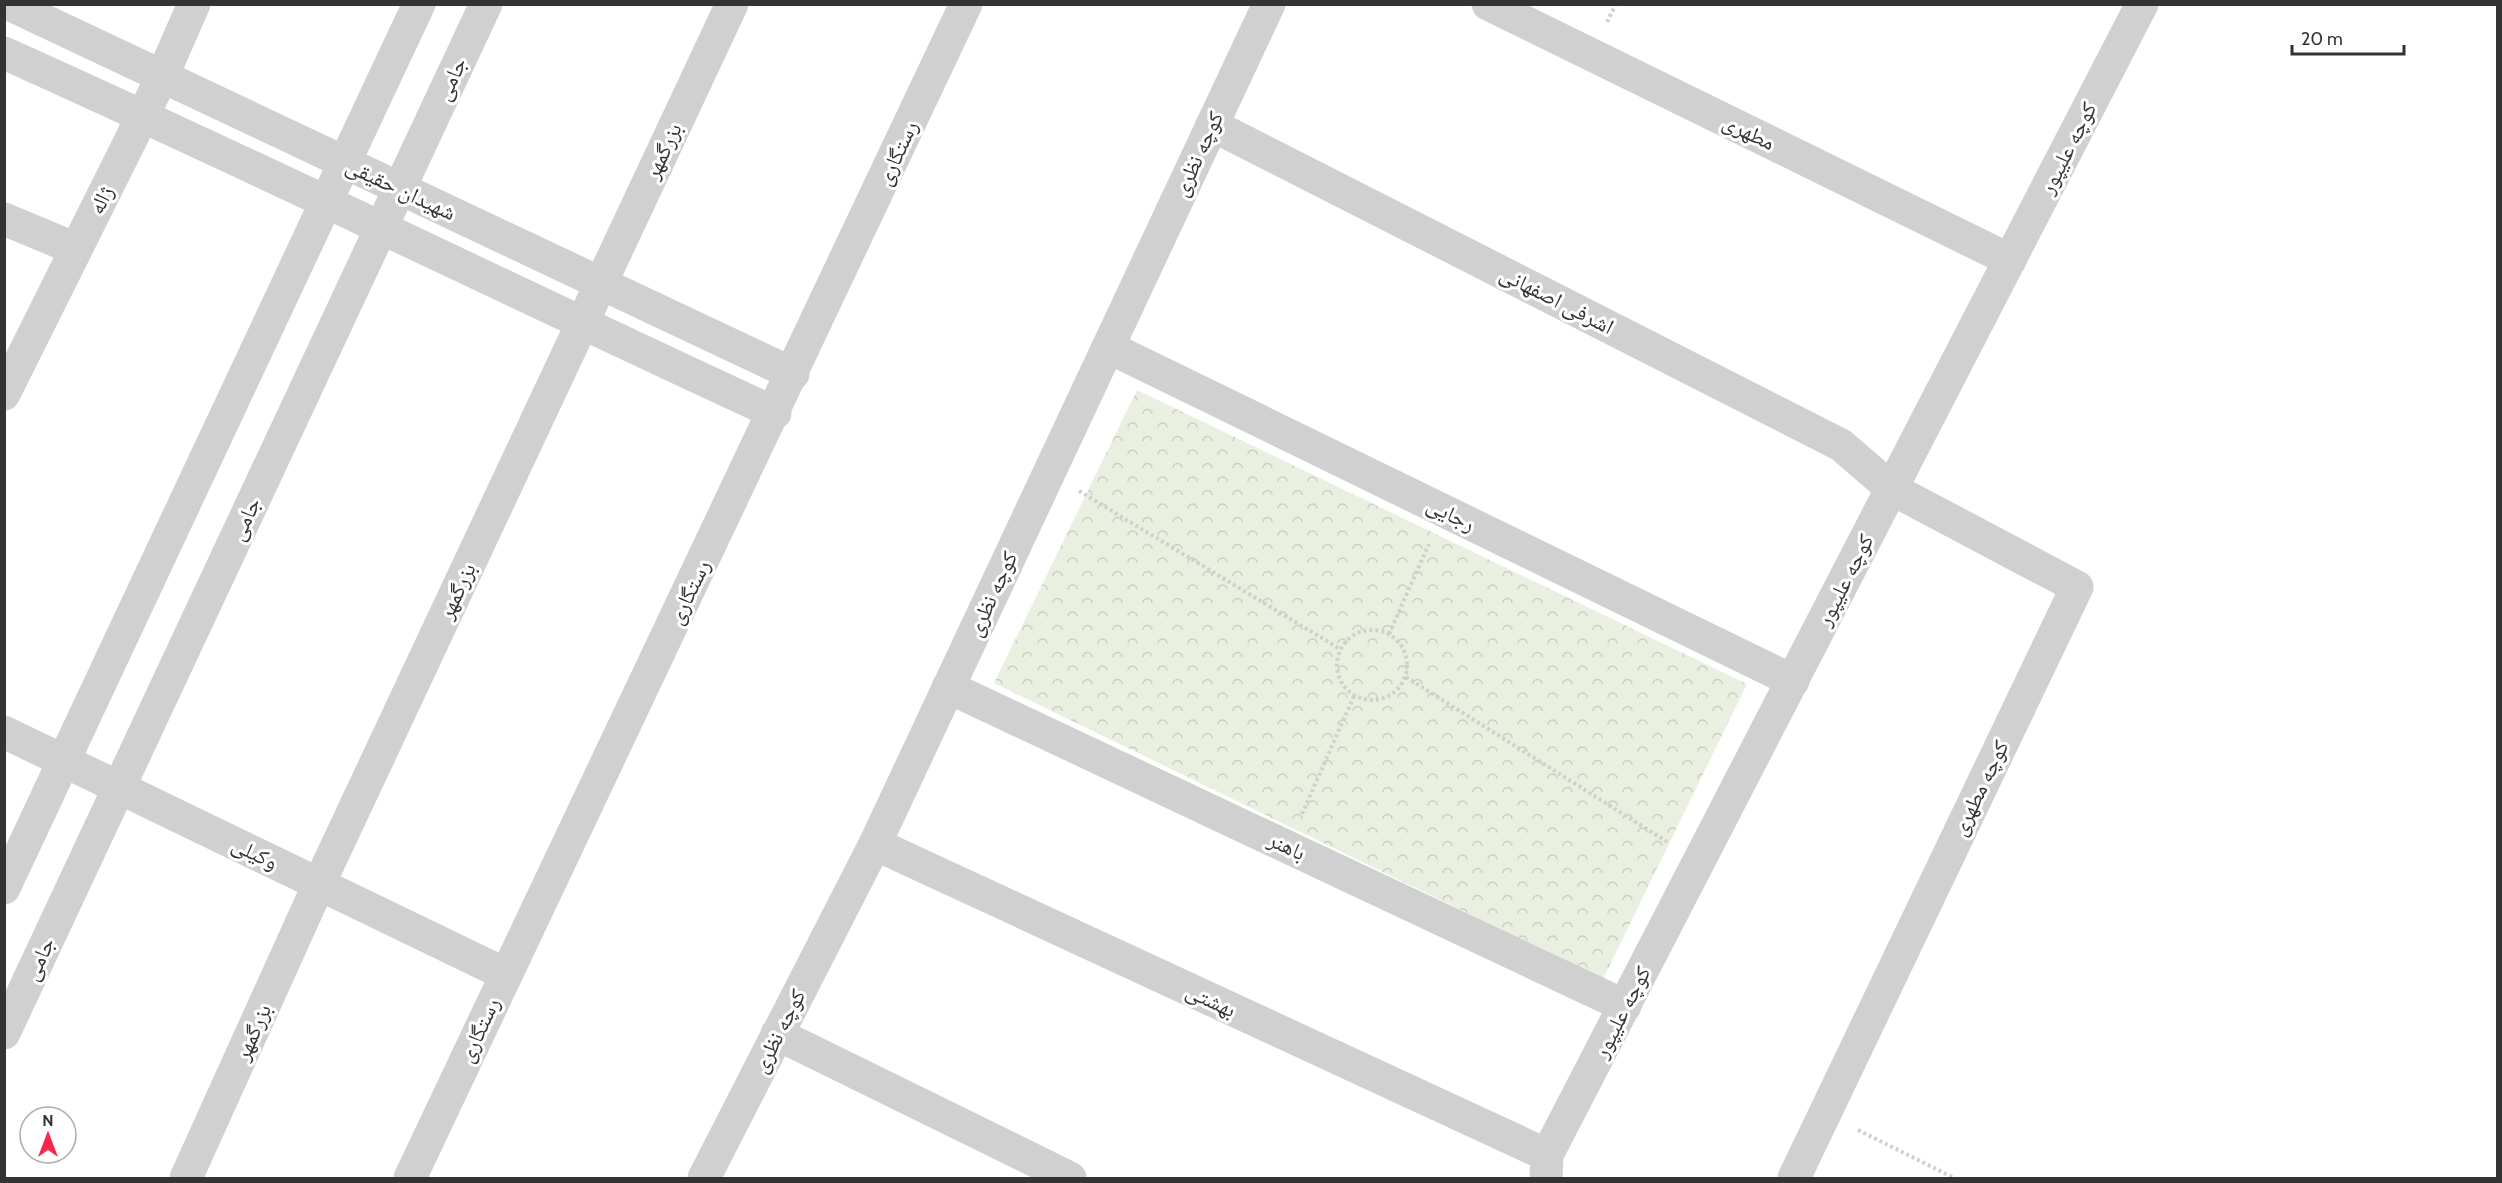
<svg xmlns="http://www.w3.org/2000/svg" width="2502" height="1183" font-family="Cabin,'Noto Naskh Arabic',sans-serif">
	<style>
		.park { fill: url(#park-crowns) }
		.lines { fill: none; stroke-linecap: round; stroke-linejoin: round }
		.path { stroke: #d0d0d0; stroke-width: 4; stroke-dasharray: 3 3; stroke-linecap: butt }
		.minor { stroke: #d0d0d0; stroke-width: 33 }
		.labels { text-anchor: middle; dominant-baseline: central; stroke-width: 6; stroke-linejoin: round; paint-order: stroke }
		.street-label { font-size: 22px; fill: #333; stroke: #fff }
	</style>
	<defs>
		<pattern id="park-crowns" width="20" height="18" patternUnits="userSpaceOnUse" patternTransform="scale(1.5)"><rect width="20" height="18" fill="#eaf0e0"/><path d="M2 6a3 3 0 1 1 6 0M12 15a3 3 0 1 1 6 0" fill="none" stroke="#c9cec1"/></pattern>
	</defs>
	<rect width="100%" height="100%" fill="#fff"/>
	<path class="park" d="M1137,390L1747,684L1603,979L994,683Z"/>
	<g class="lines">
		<g class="path">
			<path d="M1607,22L1616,4"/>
			<path d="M1079,491L1340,649"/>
			<circle cx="1372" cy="665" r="35"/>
			<path d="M1389,634L1429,544"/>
			<path d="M1406,677L1669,843"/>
			<path d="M1302,814L1354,696"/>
			<path d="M1858,1130L1954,1178"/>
		</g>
		<g class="minor">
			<path d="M9,4L793,374"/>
			<path d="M1488,4L2010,260"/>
			<path d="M4,53C263,169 517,294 775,413"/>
			<path d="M1212,125L1841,445L1892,489L2077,587L1794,1178"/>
			<path d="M4,219L76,249"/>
			<path d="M1108,347L1793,681"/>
			<path d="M4,394L162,77L194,4"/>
			<path d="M948,687L1625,1006"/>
			<path d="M4,732L505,974"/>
			<path d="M875,844L1547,1155"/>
			<path d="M4,888L419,4"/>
			<path d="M4,1033L486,4"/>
			<path d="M777,1034L1070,1178"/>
			<path d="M186,1178L319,884L732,4"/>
			<path d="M410,1178C592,786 783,397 966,4"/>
			<path d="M704,1178L875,844L1269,4"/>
			<path d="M1546,1178L1547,1155L2142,4"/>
		</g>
	</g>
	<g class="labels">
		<g class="street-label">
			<text transform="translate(451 79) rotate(-65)">جامی</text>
			<text transform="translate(1749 132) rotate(26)">مطهری</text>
			<text transform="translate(2068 148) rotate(-63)">کوچه علیپور</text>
			<text transform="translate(663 151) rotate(-65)">بزرگمهر</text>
			<text transform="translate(897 153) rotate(-65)">رستگاری</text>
			<text transform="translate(1198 154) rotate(-65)">کوچه نظری</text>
			<text transform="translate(401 189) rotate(25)">شهیدان حقیقی</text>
			<text transform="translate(101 200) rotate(-64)">ژاله</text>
			<text transform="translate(1557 300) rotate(27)">اشرفی اصفهانی</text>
			<text transform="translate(1451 514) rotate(26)">رجایی</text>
			<text transform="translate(245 519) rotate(-65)">جامی</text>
			<text transform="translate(1845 580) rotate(-63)">کوچه علیپور</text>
			<text transform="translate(457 591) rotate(-65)">بزرگمهر</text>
			<text transform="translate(689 592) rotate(-64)">رستگاری</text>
			<text transform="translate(992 594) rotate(-65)">کوچه نظری</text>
			<text transform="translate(1980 788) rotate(-64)">کوچه مطهری</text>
			<text transform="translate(1287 846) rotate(25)">باهنر</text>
			<text transform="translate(255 853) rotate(26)">وکیلی</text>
			<text transform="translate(39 959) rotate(-65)">جامی</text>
			<text transform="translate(1211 1000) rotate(25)">بهشتی</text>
			<text transform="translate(1622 1012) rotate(-63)">کوچه علیپور</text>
			<text transform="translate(479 1030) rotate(-65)">رستگاری</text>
			<text transform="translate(779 1031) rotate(-63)">کوچه نظری</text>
			<text transform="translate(253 1032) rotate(-66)">بزرگمهر</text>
		</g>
	</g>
	<rect width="2502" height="1183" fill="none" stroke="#333333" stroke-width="12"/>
	<g transform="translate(48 1135)"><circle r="28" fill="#ffffff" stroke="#adadad" stroke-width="1.5"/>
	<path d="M0-4.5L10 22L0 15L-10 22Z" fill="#f6284b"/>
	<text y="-9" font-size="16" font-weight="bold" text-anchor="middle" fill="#333333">N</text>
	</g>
	<path d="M2292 45v9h112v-9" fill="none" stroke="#333333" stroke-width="3"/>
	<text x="2301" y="45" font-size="18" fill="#333333" stroke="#ffffff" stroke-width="4.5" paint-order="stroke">20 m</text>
</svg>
